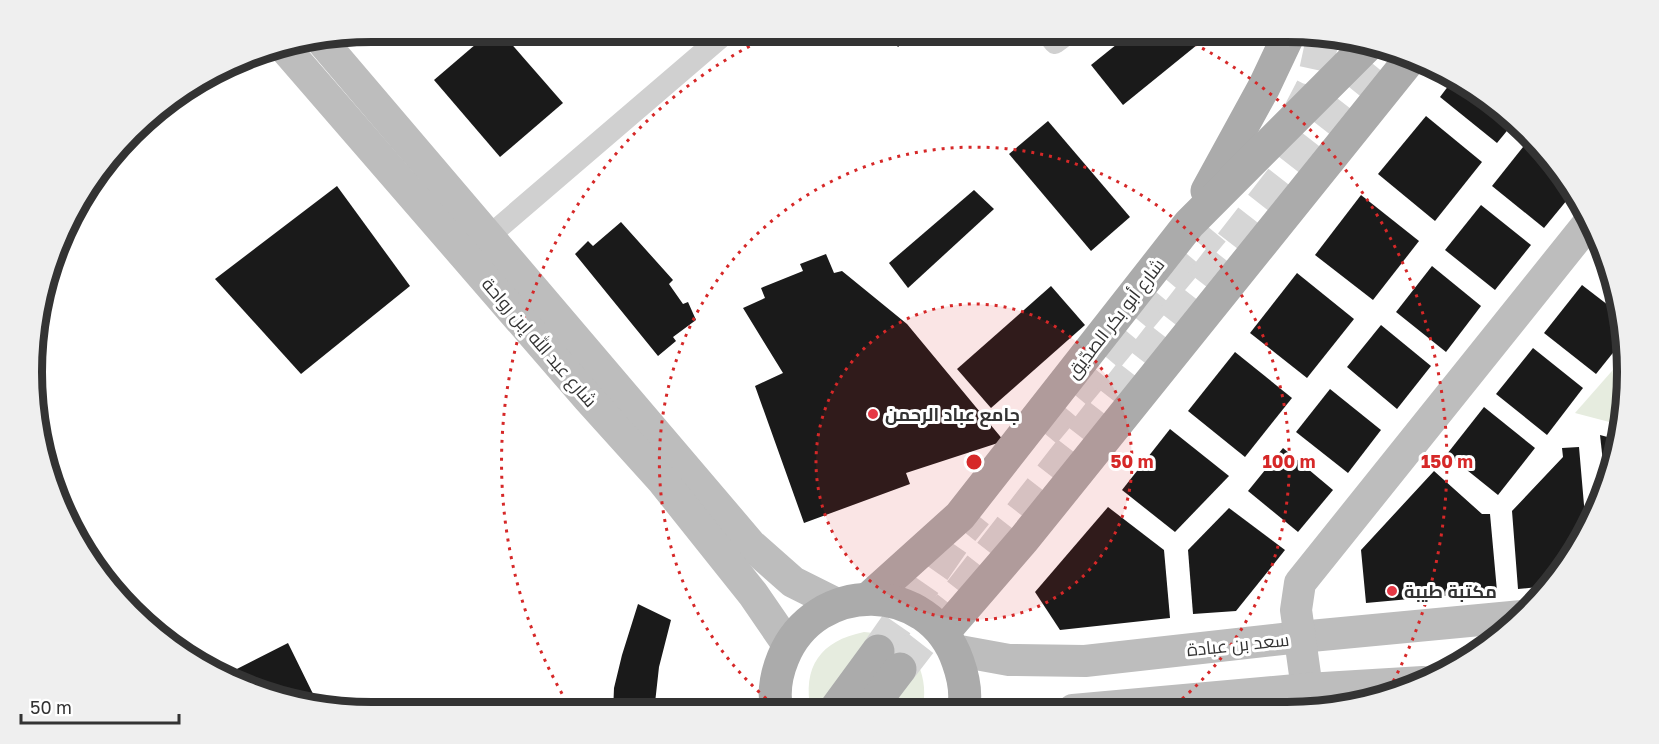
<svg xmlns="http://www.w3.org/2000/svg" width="1659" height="744" font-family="'Golos Text',Cairo,sans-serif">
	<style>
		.green { fill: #e6ecdf }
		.building { fill: #1a1a1a }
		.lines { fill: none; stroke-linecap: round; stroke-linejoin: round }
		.primary-tunnel { stroke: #d6d6d6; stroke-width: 33; stroke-dasharray: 33 16; stroke-linecap: butt }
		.street { stroke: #d0d0d0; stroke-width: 22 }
		.secondary { stroke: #bdbdbd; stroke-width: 32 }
		.primary { stroke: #ababab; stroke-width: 33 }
		.ring { fill: none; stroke: #d62828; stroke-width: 3; stroke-dasharray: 3 6 }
		.poi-dot { fill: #e63946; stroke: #fff; stroke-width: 2 }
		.labels { text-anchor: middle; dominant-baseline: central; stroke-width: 6; stroke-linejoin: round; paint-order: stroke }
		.street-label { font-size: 18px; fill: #333; stroke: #fff }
		.poi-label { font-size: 18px; font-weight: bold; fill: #333; stroke: #fff; text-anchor: start }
		.rim { fill: none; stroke: #333; stroke-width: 8 }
		.centre { fill: #d62828; stroke: #fff; stroke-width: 3 }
		.ring-label { font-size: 18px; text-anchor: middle; font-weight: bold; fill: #d62828; stroke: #fff; stroke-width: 6; stroke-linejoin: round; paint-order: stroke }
	</style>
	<rect width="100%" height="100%" fill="#fff"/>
	<g class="green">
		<path d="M1626,355L1617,424L1575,413Z"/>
		<path d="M864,632C871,633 877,633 883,635C917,644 930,680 922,711H811C802,667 820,641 864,632Z"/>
	</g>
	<g class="building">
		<path d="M490,32H501L563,103L500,157L434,80Z"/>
		<path d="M885,32H916L898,47Z"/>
		<path d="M1132,32H1213L1123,105L1091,65Z"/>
		<path d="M1452,81L1512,116L1515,121L1497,143L1440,97Z"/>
		<path d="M1426,116L1482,162L1435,221L1378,174Z"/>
		<path d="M1048,121L1130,217L1091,251L1009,154Z"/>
		<path d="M1527,142L1538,150L1572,194L1544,228L1492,186Z"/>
		<path d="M337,186L410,286L301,374L215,279Z"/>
		<path d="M974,190L994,209L908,288L889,263Z"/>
		<path d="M1361,195L1419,241L1373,300L1315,255Z"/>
		<path d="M1481,205L1531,245L1495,290L1445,250Z"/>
		<path d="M621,222L673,280L669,284L683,304L688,302L696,320L673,337L676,341L658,356L575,254L588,241L593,246Z"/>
		<path d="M826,254L834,273L842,271L907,324L1004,441L906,473L910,484L804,523L755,386L783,373L743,308L765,298L761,288L803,271L800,264Z"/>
		<path d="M1432,266L1481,306L1446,352L1396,312Z"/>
		<path d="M1297,273L1354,319L1307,378L1250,333Z"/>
		<path d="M1582,285L1617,312L1624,339L1596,374L1544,333Z"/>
		<path d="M1051,286L1085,325L991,408L957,369Z"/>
		<path d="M1381,325L1431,366L1397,409L1347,367Z"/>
		<path d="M1533,348L1583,388L1547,435L1496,394Z"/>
		<path d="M1235,352L1292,398L1245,457L1188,411Z"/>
		<path d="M1330,389L1381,430L1348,473L1296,432Z"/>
		<path d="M1484,407L1535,448L1498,495L1447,454Z"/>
		<path d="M1170,429L1229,476L1175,532L1122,490Z"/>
		<path d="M1600,435L1615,439L1609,482L1606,489Z"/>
		<path d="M1579,447L1586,528L1570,561L1548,586L1518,589L1512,511L1563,457L1562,448Z"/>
		<path d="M1283,448L1333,490L1298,532L1248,491Z"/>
		<path d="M1434,471L1482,514H1490L1497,591L1366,603L1361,550Z"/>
		<path d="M1108,507L1164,550L1170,618L1060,630L1035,592Z"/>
		<path d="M1229,508L1285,550L1236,611L1193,614L1188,550Z"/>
		<path d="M638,604L671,620L659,667L654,712H613L614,688L622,655Z"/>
		<path d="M288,643L318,704L284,698L279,688L262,694L227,674Z"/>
	</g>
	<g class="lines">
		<g class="primary-tunnel">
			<path d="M1298,115L1312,88L1323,37"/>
			<path d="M1044,433L1213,231"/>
			<path d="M878,651L955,540L976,514"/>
			<path d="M900,669L1342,101L1385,48"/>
		</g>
		<g class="street">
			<path d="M1046,32L1055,43L1070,32"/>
			<path d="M488,237L727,32"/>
		</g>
		<g class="secondary">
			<path d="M321,40L751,545L793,582L837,604"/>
			<path d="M283,46L588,398L662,480L753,594L788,645"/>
			<path d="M954,650L1009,660L1085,661L1300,637L1522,616"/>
			<path d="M1307,689L1296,610L1300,583L1591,220"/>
			<path d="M1073,710L1307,689L1423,682"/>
		</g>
		<g class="primary">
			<path d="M1207,191L1264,87L1290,32"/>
			<path d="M869,598L960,516L1189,224L1368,45"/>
			<path d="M943,633L1024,539L1411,58"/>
			<path d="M777,711C773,693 776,675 783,658C815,579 930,579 958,662C963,676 967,695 963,711"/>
			<path d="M834,711L878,651"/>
			<path d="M868,711L900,669"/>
		</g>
	</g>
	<circle cx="974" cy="462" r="158" fill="#d62828" fill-opacity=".12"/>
	<g class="ring">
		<circle cx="974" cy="462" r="158"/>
		<path d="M780 710A315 315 0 1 1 1170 709"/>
		<path d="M571 709A473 473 0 0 1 778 32M1170 32A473 473 0 0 1 1388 691"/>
	</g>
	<g class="poi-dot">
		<circle cx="873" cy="414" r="6"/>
		<circle cx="1392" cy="591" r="6"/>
	</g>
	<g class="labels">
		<g class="street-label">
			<text transform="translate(1115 318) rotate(-52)">شارع أبو بكر الصدّيق</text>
			<text transform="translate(540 342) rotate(49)">شارع عبد الله إبن رواحة</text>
			<text transform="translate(1238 644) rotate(-6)">سعد بن عبادة</text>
		</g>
		<g class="poi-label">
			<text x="885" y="414">جامع عباد الرحمن</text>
			<text x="1404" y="591">مكتبة طيبة</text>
		</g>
	</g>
	<path d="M0 0H1659V744H0ZM372 42H1287A330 330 0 0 1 1617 372V372A330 330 0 0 1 1287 702H372A330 330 0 0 1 42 372V372A330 330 0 0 1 372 42Z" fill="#efefef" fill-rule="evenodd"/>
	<path class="rim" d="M372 42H1287A330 330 0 0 1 1617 372V372A330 330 0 0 1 1287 702H372A330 330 0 0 1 42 372V372A330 330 0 0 1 372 42Z"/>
	<circle cx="974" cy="462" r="9" class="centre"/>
	<g class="ring-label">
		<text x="1132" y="468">50 m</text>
		<text x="1289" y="468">100 m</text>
		<text x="1447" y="468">150 m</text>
	</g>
	<path d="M21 714v9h158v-9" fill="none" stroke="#333333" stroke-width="3"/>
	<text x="30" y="714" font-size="18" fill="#333333" stroke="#ffffff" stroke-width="4.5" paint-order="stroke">50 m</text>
</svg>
